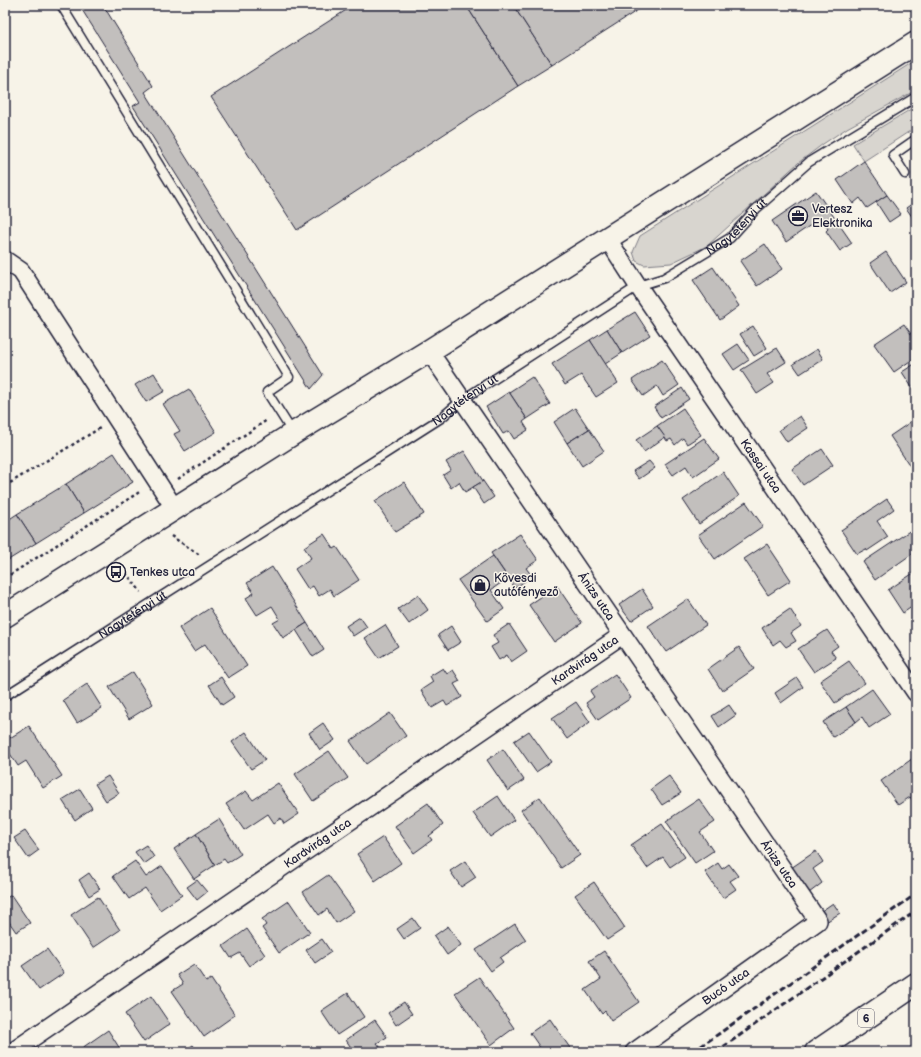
<svg xmlns="http://www.w3.org/2000/svg" width="921" height="1057" font-family="'Balsamiq Sans',sans-serif">
	<style>
		.green { fill: #d8d5cf; stroke: #7d7c85 }
		.building { fill: #c2bfbd; stroke: #22223b }
		.lines { fill: none; stroke-linecap: round; stroke-linejoin: round }
		.lane-casing { stroke: #22223b; stroke-width: 11 }
		.street-casing { stroke: #22223b; stroke-width: 20 }
		.secondary-casing { stroke: #22223b; stroke-width: 25 }
		.primary-casing { stroke: #22223b; stroke-width: 25 }
		.path { stroke: #22223b; stroke-width: 2.5; stroke-dasharray: 3 3; stroke-linecap: butt }
		.lane { stroke: #f7f3e8; stroke-width: 8 }
		.street { stroke: #f7f3e8; stroke-width: 17 }
		.secondary { stroke: #f7f3e8; stroke-width: 22 }
		.primary { stroke: #f7f3e8; stroke-width: 22 }
		.rail { stroke: #22223b; stroke-width: 3; stroke-dasharray: 6 3; stroke-linecap: butt }
		.labels { text-anchor: middle; dominant-baseline: central; stroke-width: 3; stroke-linejoin: round; paint-order: stroke }
		.shield { fill: #f7f3e8; stroke: #62616f; stroke-width: 1 }
		.shield-label { font-size: 11px; font-weight: bold; fill: #22223b }
		.poi-label { font-size: 12px; fill: #22223b; stroke: #f7f3e8; text-anchor: start }
		.street-label { font-size: 12px; fill: #22223b; stroke: #f7f3e8 }
	</style>
	<rect width="100%" height="100%" fill="#f7f3e8"/>
	<filter id="ink" filterUnits="userSpaceOnUse"><feTurbulence type="fractalNoise" baseFrequency=".025" numOctaves="2"/><feDisplacementMap in="SourceGraphic" scale="8" xChannelSelector="R" yChannelSelector="G"/><feConvolveMatrix kernelMatrix="1 2 1 2 8 2 1 2 1" color-interpolation-filters="sRGB"/></filter>
	<g filter="url(#ink)">
		<g class="green">
			<path d="M916,60V90L847,128L823,144L798,163L707,246L671,263L644,265L636,261L633,252L640,236Z"/>
			<path d="M916,106V127L864,161L853,144Z"/>
		</g>
		<g class="building">
			<path d="M79,5H103L153,86L145,92L323,375L311,389L133,106L140,102Z"/>
			<path d="M354,5H466L518,86L297,230L211,97Z"/>
			<path d="M466,5H513L552,65L518,86Z"/>
			<path d="M513,5H639L641,8L552,65Z"/>
			<path d="M864,161L887,195L867,208L860,198L853,204L837,180Z"/>
			<path d="M816,191L852,243L840,251L826,231L828,229L821,218L786,242L772,221Z"/>
			<path d="M887,195L901,214L889,222L876,202Z"/>
			<path d="M916,201V216L913,218L906,208Z"/>
			<path d="M765,244L782,269L757,286L740,261Z"/>
			<path d="M886,252L906,282L890,293L870,263Z"/>
			<path d="M713,267L739,306L720,320L693,280Z"/>
			<path d="M635,312L650,335L622,353L607,329Z"/>
			<path d="M904,324L916,341V357L894,372L874,344Z"/>
			<path d="M753,326L767,348L754,356L740,334Z"/>
			<path d="M607,329L622,353L605,364L590,340Z"/>
			<path d="M590,340L618,383L596,397L581,375L565,385L552,364Z"/>
			<path d="M738,344L749,360L734,370L723,354Z"/>
			<path d="M777,348L786,362L767,374L774,383L757,394L741,370Z"/>
			<path d="M817,349L823,359L800,374L793,364Z"/>
			<path d="M662,360L679,385L663,396L657,386L643,396L632,380Z"/>
			<path d="M916,363V387L913,389L902,372Z"/>
			<path d="M154,373L165,391L146,402L135,385Z"/>
			<path d="M532,377L550,404L527,419L509,392Z"/>
			<path d="M682,388L689,399L661,418L654,407Z"/>
			<path d="M189,389L216,432L185,451L174,434L180,431L163,404Z"/>
			<path d="M509,392L527,419L523,422L528,430L514,439L509,431L503,434L486,407Z"/>
			<path d="M575,408L589,429L567,443L554,422Z"/>
			<path d="M683,408L701,435L687,444L683,438L675,445L671,439L667,441L657,426Z"/>
			<path d="M800,416L808,428L787,442L779,430Z"/>
			<path d="M915,419L916,421V463L910,466L890,436Z"/>
			<path d="M657,426L665,437L644,452L636,440Z"/>
			<path d="M589,429L604,451L582,466L567,443Z"/>
			<path d="M704,438L719,459L693,477L686,466L673,475L665,464Z"/>
			<path d="M822,449L833,465L803,485L792,469Z"/>
			<path d="M464,451L483,481L465,492L459,482L451,488L443,475L451,470L446,462Z"/>
			<path d="M114,453L133,482L84,513L66,484Z"/>
			<path d="M649,461L655,468L639,479L633,471Z"/>
			<path d="M723,472L739,496L699,524L683,500Z"/>
			<path d="M483,481L494,497L484,504L473,487Z"/>
			<path d="M404,482L424,514L395,532L375,501Z"/>
			<path d="M66,484L84,513L36,543L17,514Z"/>
			<path d="M887,499L894,509L877,521L888,537L867,551L866,549L857,554L841,530Z"/>
			<path d="M746,502L763,526L715,559L698,535Z"/>
			<path d="M17,514L36,543L5,562V522Z"/>
			<path d="M914,528L916,531V551L875,580L863,562Z"/>
			<path d="M324,534L334,549L337,547L359,580L334,596L330,589L319,596L313,586L308,589L295,569L311,558L304,547Z"/>
			<path d="M520,534L538,560L526,568L532,576L515,588L491,553Z"/>
			<path d="M767,544L791,580L768,595L744,559Z"/>
			<path d="M493,556L508,578L491,590L504,609L487,621L458,580Z"/>
			<path d="M272,567L307,623L283,638L273,623L280,619L272,606L257,615L246,598L254,593L247,583Z"/>
			<path d="M915,572L916,574V604L903,613L888,590Z"/>
			<path d="M557,586L582,623L554,642L529,605Z"/>
			<path d="M642,589L653,606L631,621L619,605Z"/>
			<path d="M418,595L428,610L409,624L398,609Z"/>
			<path d="M688,599L706,625L666,652L648,626Z"/>
			<path d="M210,608L247,666L228,678L205,644L194,651L179,628Z"/>
			<path d="M790,609L801,626L791,633L796,641L786,647L780,640L773,645L762,628Z"/>
			<path d="M360,617L367,627L353,636L346,626Z"/>
			<path d="M307,623L324,650L313,657L296,630Z"/>
			<path d="M509,624L527,651L511,662L507,655L499,660L491,647L498,643L493,635Z"/>
			<path d="M385,625L398,646L379,658L365,638Z"/>
			<path d="M451,626L461,642L448,650L438,635Z"/>
			<path d="M827,630L838,646L831,651L836,658L814,672L798,649Z"/>
			<path d="M739,647L754,669L722,691L708,669Z"/>
			<path d="M849,661L865,683L835,703L820,681Z"/>
			<path d="M443,668L447,674L453,670L460,681L454,684L462,697L447,706L444,701L432,708L421,690L433,682L430,676Z"/>
			<path d="M133,672L153,704L129,719L109,687Z"/>
			<path d="M615,674L631,698L598,720L586,703L594,697L590,691Z"/>
			<path d="M221,677L234,697L222,705L209,685Z"/>
			<path d="M797,678L803,687L781,703L775,693Z"/>
			<path d="M87,684L102,708L77,723L63,700Z"/>
			<path d="M872,689L890,714L869,728L862,717L856,722L846,707Z"/>
			<path d="M576,702L590,722L567,739L552,718Z"/>
			<path d="M729,705L736,715L719,727L712,716Z"/>
			<path d="M846,707L856,722L833,737L823,722Z"/>
			<path d="M390,713L406,736L366,764L350,741Z"/>
			<path d="M323,723L335,740L320,750L309,733Z"/>
			<path d="M29,726L62,776L43,788L26,761L18,766L5,746V741Z"/>
			<path d="M529,731L551,762L536,772L514,741Z"/>
			<path d="M246,732L265,760L251,769L232,742Z"/>
			<path d="M503,749L524,780L508,791L487,760Z"/>
			<path d="M329,751L348,778L313,801L295,774Z"/>
			<path d="M916,756V805L910,797L898,805L881,781Z"/>
			<path d="M108,776L119,793L106,801L95,784Z"/>
			<path d="M669,776L681,793L662,805L651,789Z"/>
			<path d="M278,783L299,814L284,824L281,818L274,823L268,814L244,830L226,804L246,791L253,800Z"/>
			<path d="M80,789L92,808L75,820L62,800Z"/>
			<path d="M498,796L514,820L490,837L473,813Z"/>
			<path d="M540,797L580,855L561,868L521,810Z"/>
			<path d="M699,799L715,822L700,832L713,851L695,863L666,821Z"/>
			<path d="M428,803L443,825L429,836L432,840L414,853L395,826Z"/>
			<path d="M219,819L241,854L227,863L224,859L215,865L196,834Z"/>
			<path d="M662,824L685,857L670,867L663,857L647,868L631,845Z"/>
			<path d="M25,831L39,850L28,858L14,838Z"/>
			<path d="M196,834L215,865L194,879L174,849Z"/>
			<path d="M383,837L401,863L375,881L357,854Z"/>
			<path d="M146,845L154,857L144,864L135,852Z"/>
			<path d="M816,851L823,862L813,869L822,883L809,893L791,868Z"/>
			<path d="M135,861L146,877L162,866L182,895L160,910L145,888L129,899L113,876Z"/>
			<path d="M465,861L476,877L461,887L450,871Z"/>
			<path d="M718,863L722,869L729,864L738,876L730,881L736,889L723,898L705,872Z"/>
			<path d="M89,873L100,889L89,896L79,880Z"/>
			<path d="M328,875L354,911L336,923L327,909L319,915L303,892Z"/>
			<path d="M197,880L207,892L197,900L187,887Z"/>
			<path d="M594,882L625,928L607,940L575,895Z"/>
			<path d="M11,895L30,923L16,932L5,916V899Z"/>
			<path d="M98,897L120,930L93,948L71,915Z"/>
			<path d="M289,901L310,932L279,953L262,928L266,925L262,919Z"/>
			<path d="M833,903L840,913L826,922L820,912Z"/>
			<path d="M413,918L420,928L404,939L397,929Z"/>
			<path d="M515,924L526,940L500,958L503,962L491,971L476,950Z"/>
			<path d="M448,926L461,945L447,955L434,936Z"/>
			<path d="M247,929L265,955L249,966L240,953L231,958L223,946Z"/>
			<path d="M322,939L331,952L315,963L306,950Z"/>
			<path d="M47,949L64,973L39,990L22,966Z"/>
			<path d="M604,951L639,1002L611,1021L605,1011L602,1014L585,990L601,979L589,961Z"/>
			<path d="M194,964L206,982L211,979L235,1015L204,1037L172,991L183,984L177,975Z"/>
			<path d="M479,977L514,1028L491,1045L455,993Z"/>
			<path d="M348,993L364,1017L337,1035L321,1011Z"/>
			<path d="M151,996L170,1024L144,1042L125,1014Z"/>
			<path d="M404,1002L412,1014L396,1025L388,1013Z"/>
			<path d="M550,1019L570,1048L563,1052H543L530,1033Z"/>
			<path d="M375,1020L387,1037L377,1043L384,1052H354L346,1040Z"/>
			<path d="M108,1030L122,1052H85L82,1048Z"/>
			<path d="M193,1045L198,1052H183Z"/>
		</g>
		<g class="lines">
			<g class="lane-casing">
				<g id="lane">
					<path d="M61,5L289,377L267,392L293,433"/>
					<path d="M905,174L893,155L916,139"/>
					<path id="s1" d="M5,696L441,418L462,400L638,286L664,278L730,238L756,209L809,162L916,97"/>
				</g>
			</g>
			<g class="street-casing">
				<g id="street">
					<path id="s2" d="M607,238L638,286L916,693"/>
					<path d="M5,260L21,271L175,509"/>
					<path id="s3" d="M429,351L818,921L634,1052"/>
					<path id="s4" d="M12,1052L622,635"/>
				</g>
			</g>
			<g class="secondary-casing">
				<path id="secondary" d="M5,616L294,433L429,351L916,43"/>
			</g>
			<g class="primary-casing">
				<path id="primary" d="M816,1052L916,984"/>
			</g>
			<g class="path">
				<path d="M178,479L267,420"/>
				<path d="M5,486L100,428"/>
				<path d="M171,536L200,555"/>
				<path d="M122,568L141,592"/>
				<path d="M5,578L141,491"/>
				<path d="M913,1052L916,1050"/>
			</g>
			<use href="#lane" class="lane"/>
			<use href="#street" class="street"/>
			<use href="#secondary" class="secondary"/>
			<use href="#primary" class="primary"/>
			<g class="rail">
				<path d="M693,1052L916,894"/>
				<path d="M716,1052L916,911"/>
			</g>
		</g>
	</g>
	<defs>
		<g id="office-ring" transform="scale(1)"><circle r="9.5" fill="#f7f3e8" stroke="#22223b" stroke-width="1.5"/><path d="M-6-3h4V-5.5h4V-3h4V5H-6ZM-1-4.5V-3h2v-1.5ZM-6 0V1H6V0Z" fill="#22223b"/></g>
		<g id="bus-ring" transform="scale(1)"><circle r="9.5" fill="#f7f3e8" stroke="#22223b" stroke-width="1.5"/><path d="M-5-6H5V4H4V6H2V4H-2V6H-4V4H-5ZM-3.5-4V0h7V-4ZM-3.5 1.2v1.5H-2V1.2ZM2 1.2v1.5H3.5V1.2Z" fill="#22223b"/></g>
		<g id="shop-ring" transform="scale(1)"><circle r="9.5" fill="#f7f3e8" stroke="#22223b" stroke-width="1.5"/><path d="M-5-2.5h2.3a2.7 3.5 0 0 1 5.4 0H5L5.5 6h-11ZM-1.5-2.5h3a1.5 2.3 0 0 0-3 0Z" fill="#22223b"/></g>
	</defs>
	<g fill-rule="evenodd">
		<use href="#office-ring" x="798" y="216"/>
		<use href="#bus-ring" x="116" y="572"/>
		<use href="#shop-ring" x="480" y="585"/>
	</g>
	<g class="labels">
		<rect class="shield" x="858" y="1009" width="16" height="18" rx="3"/>
		<g class="shield-label">
			<text x="866" y="1018">6</text>
		</g>
		<g class="poi-label">
			<text x="812" y="209">Vertesz<tspan x="812" dy="14">Elektronika</tspan></text>
			<text x="130" y="572">Tenkes utca</text>
			<text x="494" y="578">Kövesdi<tspan x="494" dy="14">autófényező</tspan></text>
		</g>
		<g class="street-label">
			<text stroke="none"><textPath href="#s1" startOffset="871">Nagytétényi út</textPath></text>
			<text stroke="none"><textPath href="#s1" startOffset="547">Nagytétényi út</textPath></text>
			<text stroke="none"><textPath href="#s2" startOffset="275">Kassai utca</textPath></text>
			<text stroke="none"><textPath href="#s3" startOffset="297">Ánizs utca</textPath></text>
			<text stroke="none"><textPath href="#s1" startOffset="151">Nagytétényi út</textPath></text>
			<text stroke="none"><textPath href="#s4" startOffset="694">Kardvirág utca</textPath></text>
			<text stroke="none"><textPath href="#s4" startOffset="370">Kardvirág utca</textPath></text>
			<text stroke="none"><textPath href="#s3" startOffset="621">Ánizs utca</textPath></text>
			<text transform="translate(726 987) rotate(-35)">Bucó utca</text>
		</g>
	</g>
	<rect width="921" height="1057" fill="none" stroke="#f7f3e8" stroke-width="20"/>
	<rect x="10" y="10" width="901" height="1037" fill="none" stroke="#22223b" stroke-width="1.5" filter="url(#ink)"/>
</svg>
